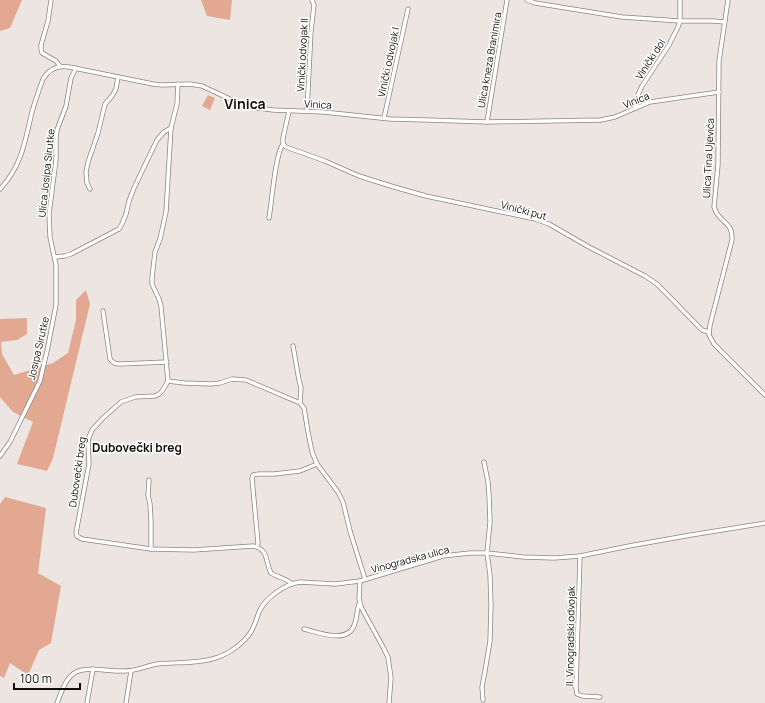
<svg xmlns="http://www.w3.org/2000/svg" width="765" height="703" font-family="Manrope,sans-serif">
	<style>
		.green { fill: #e2a892 }
		.lines { fill: none; stroke-linecap: round; stroke-linejoin: round }
		.street-casing { stroke: #8c8482; stroke-width: 5 }
		.street { stroke: #fff; stroke-width: 3.5 }
		.labels { text-anchor: middle; dominant-baseline: central; stroke-width: 3; stroke-linejoin: round; paint-order: stroke }
		.street-label { font-size: 10px; fill: #0e0c0b; stroke: #fff }
		.quarter-label { font-size: 12px; font-weight: bold; fill: #0e0c0b; stroke: #fff }
		.district-label { font-size: 14px; font-weight: bold; fill: #0e0c0b; stroke: #fff }
	</style>
	<rect width="100%" height="100%" fill="#ede5e2"/>
	<g class="green">
		<path d="M0,0H22L10,28L0,31Z"/>
		<path d="M201,0H232L230,20L207,16Z"/>
		<path d="M208,95L215,98L210,110L202,106Z"/>
		<path d="M86,290L90,304L53,458L47,471L17,464L33,422L13,412L0,397V319L27,318V334L17,340L1,342L2,354L14,375L53,363L68,353L76,320V300Z"/>
		<path d="M5,497L46,508L38,573L61,586L51,643L39,650L28,675L10,663L4,678L0,676V504Z"/>
	</g>
	<g class="lines">
		<g class="street-casing">
			<g id="street">
				<path d="M51,0L48,21L41,45V49L42,53L56,61L60,66"/>
				<path d="M527,0L535,3L622,17L680,21H713L725,22"/>
				<path d="M728,0L719,61L718,165L714,207C719,224 733,220 732,240L710,325L709,335L714,344L765,395"/>
				<path d="M178,84L177,104L171,128L166,212L160,239L155,252L152,278V284L159,299L161,306L168,381L162,391L159,394L155,396L135,397L121,402L103,418L92,430L89,437L88,443L89,464L76,533L77,536L82,539L151,549L193,550L253,546C269,549 265,562 271,573C277,577 287,579 291,583"/>
				<path d="M636,108L637,97L642,86L669,45L678,27L680,21V0"/>
				<path d="M289,111L283,138V144L286,147L325,161L359,176L394,187L426,196L535,219L549,224L589,247L645,276L657,284L702,330L709,332"/>
				<path d="M307,111L311,31L314,5L312,0"/>
				<path d="M384,118L408,9"/>
				<path d="M487,122L507,0"/>
				<path d="M0,189C22,166 25,141 32,112C35,101 39,90 43,79C49,69 58,65 69,67L153,84L162,85L190,84L202,86L230,99L245,105L258,108L273,110L323,112L390,119L427,120L487,122L601,120L615,117L650,102L719,92"/>
				<path d="M90,189L87,183L86,172L88,162L98,133L105,104L112,96L116,89L118,77"/>
				<path d="M269,218C272,202 275,154 283,144"/>
				<path d="M55,257L65,256L71,254L119,229L122,224L126,214L129,201L134,188L157,140L164,132L171,128"/>
				<path d="M103,311L110,359C113,363 115,364 120,364L167,362"/>
				<path d="M293,346L299,380L301,388L300,403L304,408L308,432L312,452L317,464L338,492L343,502L350,531L365,579"/>
				<path d="M168,381L184,383L211,384L220,383L232,379L246,380L300,403"/>
				<path d="M0,456L10,442L40,381L47,351L56,305V265L50,237L49,214L56,160V140L57,130L66,106L71,78L76,68"/>
				<path d="M149,480L148,495L150,504L151,521V549"/>
				<path d="M257,547L258,543L252,478L253,475L259,474H274L300,471L317,464"/>
				<path d="M580,556L576,688L577,694L582,696L600,697"/>
				<path d="M360,581L359,598L361,607L383,647L388,657L391,678L389,703"/>
				<path d="M304,629C320,633 349,645 355,623C357,617 357,610 359,604"/>
				<path d="M483,700L482,687L485,671L490,641L491,605L490,575L487,553L490,522L489,495L488,482L484,462"/>
				<path d="M57,703C61,693 66,677 76,672C89,666 110,672 124,671C136,671 146,666 157,664C175,662 194,664 212,659C225,656 239,647 248,636C254,629 256,620 259,612C265,598 285,584 300,582L335,584L360,581L443,556L470,553H487L523,557L554,558L580,556L629,546L691,535L765,523"/>
				<path d="M87,703L93,669"/>
				<path d="M126,703L131,671"/>
			</g>
		</g>
		<use href="#street" class="street"/>
	</g>
	<g class="labels">
		<g class="street-label">
			<text transform="translate(302 55) rotate(-87)">Vinički odvojak II</text>
			<text transform="translate(650 59) rotate(-57)">Vinički dol</text>
			<text transform="translate(489 60) rotate(-80)">Ulica kneza Branimira</text>
			<text transform="translate(388 62) rotate(-78)">Vinički odvojak I</text>
			<text transform="translate(636 100) rotate(-22)">Vinica</text>
			<text transform="translate(318 104) rotate(3)">Vinica</text>
			<text transform="translate(708 158) rotate(-87)">Ulica Tina Ujevića</text>
			<text transform="translate(46 173) rotate(-84)">Ulica Josipa Sirutke</text>
			<text transform="translate(524 210) rotate(15)">Vinički put</text>
			<text transform="translate(38 348) rotate(-77)">Josipa Sirutke</text>
			<text transform="translate(77 472) rotate(-82)">Dubovečki breg</text>
			<text transform="translate(410 559) rotate(-15)">Vinogradska ulica</text>
			<text transform="translate(570 636) rotate(-89)">II. Vinogradski odvojak</text>
		</g>
		<g class="quarter-label">
			<text x="137" y="447">Dubovečki breg</text>
		</g>
		<g class="district-label">
			<text x="245" y="103">Vinica</text>
		</g>
	</g>
	<path d="M14 683v6h66v-6" fill="none" stroke="#0e0c0b" stroke-width="2"/>
	<text x="20" y="683" font-size="12" fill="#0e0c0b" stroke="#ffffff" stroke-width="3" paint-order="stroke">100 m</text>
</svg>
